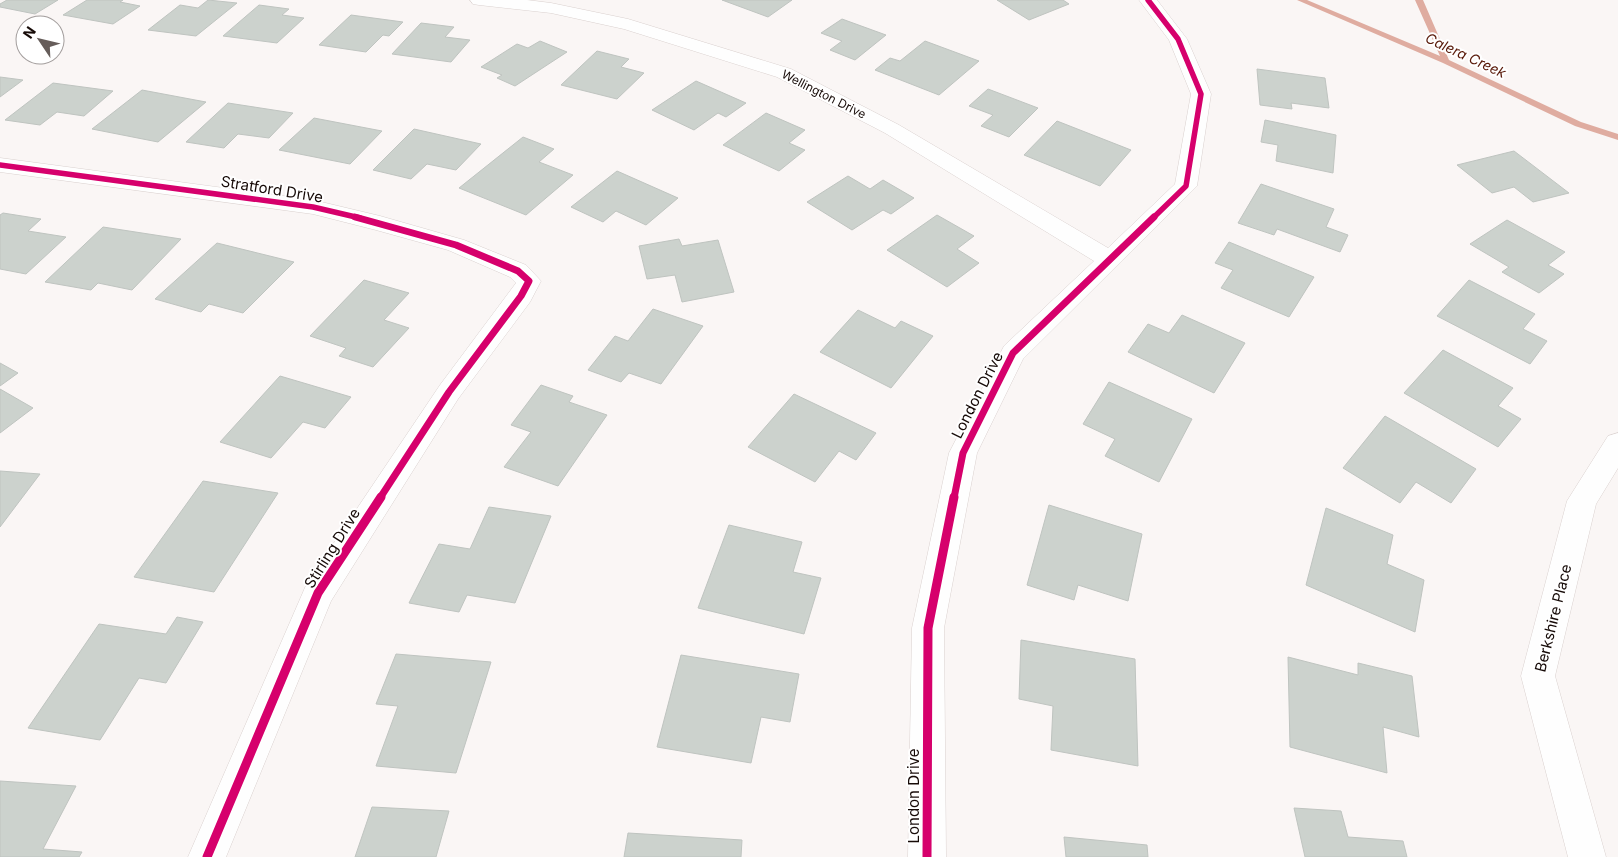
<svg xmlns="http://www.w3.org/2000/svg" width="1618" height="857" font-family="Inter,sans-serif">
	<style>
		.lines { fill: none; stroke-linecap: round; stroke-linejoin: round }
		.stream { fill: #dfaca0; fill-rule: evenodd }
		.building { fill: #ccd2cd; stroke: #bfc4c0 }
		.street-casing { stroke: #dad1cf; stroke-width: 1 }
		.street { fill: #fefefe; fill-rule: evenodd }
		.cycleway-far2-casing { stroke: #fff; stroke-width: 8 }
		.cycleway-far1-casing { stroke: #fff; stroke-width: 10 }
		.cycleway-casing { stroke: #fff; stroke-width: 12 }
		.cycleway-far2 { stroke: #d6006c; stroke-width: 5.5 }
		.cycleway-far1 { stroke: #d6006c; stroke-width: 7 }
		.cycleway { stroke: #d6006c; stroke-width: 9 }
		.labels { text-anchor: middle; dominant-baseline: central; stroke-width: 4; stroke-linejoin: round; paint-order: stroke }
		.far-street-label { font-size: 12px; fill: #160a07; stroke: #fff }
		.far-water-label { font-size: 14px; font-style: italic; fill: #581808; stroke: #fff }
		.street-label { font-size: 15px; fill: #160a07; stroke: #fff }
	</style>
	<rect width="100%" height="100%" fill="#faf6f5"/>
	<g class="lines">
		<path class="stream" d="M1297,0H1307L1440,56L1415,0H1423L1449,60L1581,122L1618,134V140L1575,126L1443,63Z"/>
	</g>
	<g class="building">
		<path d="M7,0H58L35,14L0,7V4Z"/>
		<path d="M87,0H123L120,2L140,6L113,24L63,15Z"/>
		<path d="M208,0L237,3L196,36L148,30L180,5L198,8Z"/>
		<path d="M722,0H792L768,17Z"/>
		<path d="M997,0H1063L1069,4L1029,20Z"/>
		<path d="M259,5L289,9L282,15L304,18L277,43L223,36Z"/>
		<path d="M351,15L403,22L389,36L383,35L366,52L319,45Z"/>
		<path d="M842,19L886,35L855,60L830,50L842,41L821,33Z"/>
		<path d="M421,23L454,27L445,37L470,40L451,62L392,54Z"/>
		<path d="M540,41L567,52L515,86L497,78L502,75L481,67L517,44L528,48Z"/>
		<path d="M925,41L979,61L939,95L875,70L890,58L900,61Z"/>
		<path d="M597,51L629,59L621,67L644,73L617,99L561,85Z"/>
		<path d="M1257,69L1325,78L1329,108L1291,103L1292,109L1260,105Z"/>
		<path d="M0,77L23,80L0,97Z"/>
		<path d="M696,81L746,103L726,117L718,113L694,130L652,110Z"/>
		<path d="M53,83L113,91L84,116L57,112L40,125L5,120Z"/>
		<path d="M988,89L1038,108L1009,137L981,126L993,115L969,106Z"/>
		<path d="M142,90L206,102L158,142L92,129Z"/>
		<path d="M228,103L293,113L269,138L238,134L224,148L186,142Z"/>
		<path d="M766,113L805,130L789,143L805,150L779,171L723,145Z"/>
		<path d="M314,118L382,131L350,164L279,150Z"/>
		<path d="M1265,120L1336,135L1333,173L1276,161L1278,145L1261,142Z"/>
		<path d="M1057,121L1131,150L1100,186L1024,155Z"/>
		<path d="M414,129L481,144L456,170L427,164L411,179L373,170Z"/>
		<path d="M523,137L554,149L539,162L573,175L526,215L459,188Z"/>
		<path d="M1514,151L1569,193L1533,202L1514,187L1492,193L1457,165Z"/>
		<path d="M617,171L678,198L646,225L616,211L603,222L571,207Z"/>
		<path d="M848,176L870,189L883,180L914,198L891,214L883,210L852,230L807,202Z"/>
		<path d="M1261,184L1334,209L1326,227L1348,235L1340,252L1277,229L1274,235L1238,223Z"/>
		<path d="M3,213L41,219L28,231L66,237L26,274L0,269V215Z"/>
		<path d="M937,215L974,236L957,249L979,263L947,287L887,250Z"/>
		<path d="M1507,220L1565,252L1548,265L1564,274L1539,293L1502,272L1509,267L1470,244Z"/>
		<path d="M103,227L181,239L132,290L98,283L91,290L45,282Z"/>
		<path d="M679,239L682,246L718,240L734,292L682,302L675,275L647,279L639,246Z"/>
		<path d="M1229,242L1314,277L1289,317L1221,288L1233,270L1215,263Z"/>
		<path d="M217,243L294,262L243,313L209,304L201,312L155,299Z"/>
		<path d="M364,280L409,293L384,320L409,328L373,367L339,356L346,348L310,336Z"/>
		<path d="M1469,280L1535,314L1523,329L1547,341L1530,364L1437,316Z"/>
		<path d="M653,309L703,326L661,384L629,373L621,382L588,370L615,336L628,341Z"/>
		<path d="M858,310L895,328L901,321L933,336L891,388L820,352Z"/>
		<path d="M1182,315L1245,343L1214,393L1128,352L1148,324L1169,333Z"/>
		<path d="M1443,350L1513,388L1498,406L1521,419L1498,447L1404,393Z"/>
		<path d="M0,363L18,373L0,386Z"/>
		<path d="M280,376L351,397L325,428L303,422L271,458L220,442Z"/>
		<path d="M1109,382L1192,419L1159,482L1105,456L1115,439L1083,424Z"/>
		<path d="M541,385L573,396L569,402L607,415L558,486L504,467L531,432L511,425Z"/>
		<path d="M0,389L33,408L0,433Z"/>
		<path d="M794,394L876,433L856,460L839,451L815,482L748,447Z"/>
		<path d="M1385,416L1476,469L1451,503L1416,482L1400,503L1343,468Z"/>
		<path d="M0,471L40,474L0,527Z"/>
		<path d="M203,481L278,493L214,592L134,577Z"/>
		<path d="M1049,505L1142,534L1128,601L1078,585L1074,600L1027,585Z"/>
		<path d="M489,507L551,516L515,603L467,595L459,612L409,603L439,544L470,549Z"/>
		<path d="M1326,508L1393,535L1387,564L1424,580L1415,632L1306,585Z"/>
		<path d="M729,525L802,542L793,572L821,578L804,634L698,608Z"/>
		<path d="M177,617L203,622L166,683L139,678L100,740L28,728L99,624L166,634Z"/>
		<path d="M1021,640L1135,659L1138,766L1051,750L1053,706L1019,699Z"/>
		<path d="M396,654L491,662L456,773L376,766L398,706L376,704Z"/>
		<path d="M681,655L799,674L790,722L761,717L751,763L657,747Z"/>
		<path d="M1288,657L1358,675V663L1412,676L1419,737L1383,727L1387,773L1290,747Z"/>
		<path d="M0,781L76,786L43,849L82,852L79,857H0Z"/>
		<path d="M372,807L449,811L436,857H355Z"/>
		<path d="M1294,808L1341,811L1348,837L1403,841L1407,857H1305Z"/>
		<path d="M628,833L742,840L741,857H624Z"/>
		<path d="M1064,837L1147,845L1148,857H1066Z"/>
	</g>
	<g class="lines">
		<g class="street-casing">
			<g id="street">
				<path d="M470,0H527L551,3L628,19L791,69L899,125L1108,248L1175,184L1191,94L1169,40L1139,0H1157L1187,39L1211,94L1197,186L1023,359L977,453L944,628L946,857H908L912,628L949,453L1004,346L1094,261L885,133L777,77L624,29L551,13L479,5L473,4Z"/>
				<path d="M0,158L313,200L380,216L464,240L526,265L541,281L530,302L458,399L331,601L226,857H188L307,583L440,385L516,283L510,277L448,250L376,230L313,214L0,172Z"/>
				<path d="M1618,433V468L1596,504L1555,676L1606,857H1568L1521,676L1567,501L1608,436Z"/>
			</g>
		</g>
		<use href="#street" class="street"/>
		<g class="cycleway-far2-casing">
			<g id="cycleway-far2">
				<path d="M1148,0L1178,39L1201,94L1186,186L1153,218"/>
				<path d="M0,165L313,207L360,218"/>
			</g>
		</g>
		<g class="cycleway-far1-casing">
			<g id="cycleway-far1">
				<path d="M355,217L456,245L518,271L529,281L521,296L449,392L380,498"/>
				<path d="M954,498L963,453L1013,353L1154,217"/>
			</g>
		</g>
		<g class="cycleway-casing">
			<g id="cycleway">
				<path d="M207,857L318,593L381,497"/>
				<path d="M927,857L928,628L954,497"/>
			</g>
		</g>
		<use href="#cycleway-far2" class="cycleway-far2"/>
		<use href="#cycleway-far1" class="cycleway-far1"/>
		<use href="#cycleway" class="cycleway"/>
	</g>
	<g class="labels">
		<g class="far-street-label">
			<text transform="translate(824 94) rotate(27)">Wellington Drive</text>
		</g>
		<g class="far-water-label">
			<text transform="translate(1466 55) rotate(25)">Calera Creek</text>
		</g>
		<g class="street-label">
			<text transform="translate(272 189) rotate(9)">Stratford Drive</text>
			<text transform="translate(977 395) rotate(-63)">London Drive</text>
			<text transform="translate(332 548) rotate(-58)">Stirling Drive</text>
			<text transform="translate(1553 618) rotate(-76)">Berkshire Place</text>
			<text transform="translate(913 796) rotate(-90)">London Drive</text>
		</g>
	</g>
	<g transform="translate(40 40) rotate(305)"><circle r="24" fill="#ffffff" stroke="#a29d9c"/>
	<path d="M0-4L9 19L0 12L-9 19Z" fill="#665d5a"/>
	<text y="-8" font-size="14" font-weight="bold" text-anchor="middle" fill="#160a07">N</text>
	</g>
</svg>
